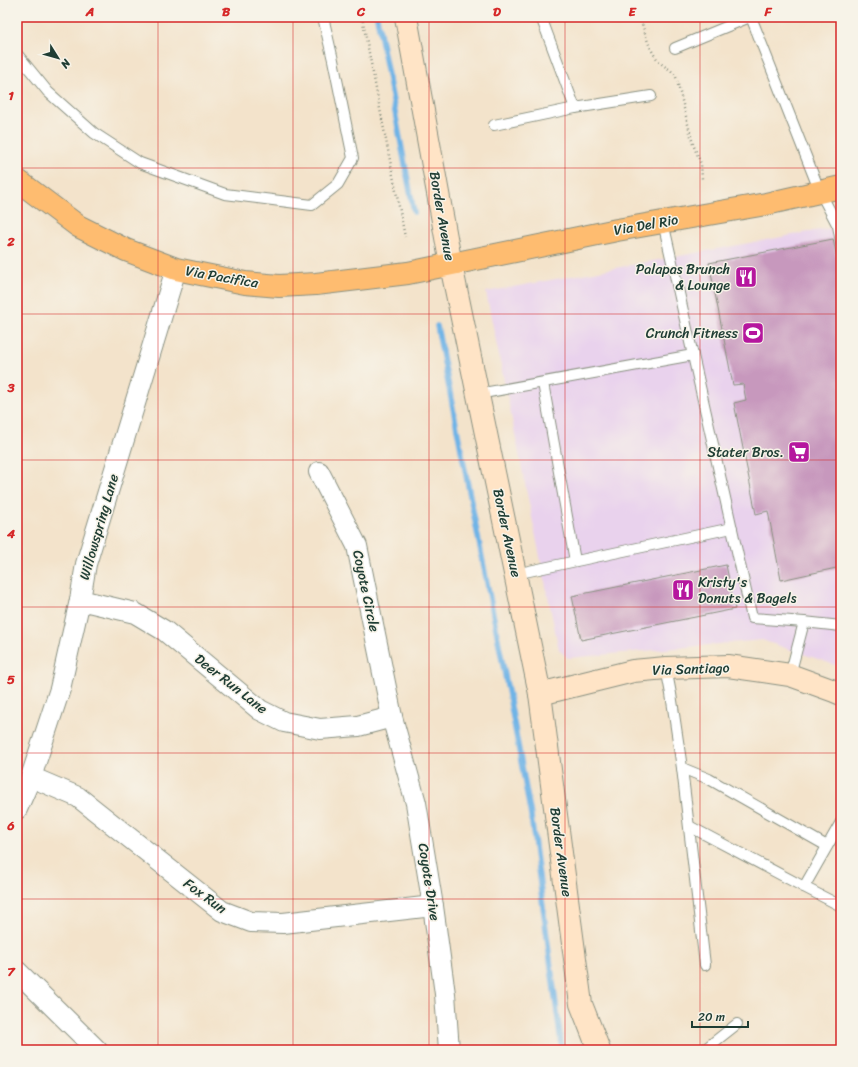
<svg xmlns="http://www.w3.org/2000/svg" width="858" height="1067" font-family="Sriracha,sans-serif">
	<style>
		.built { fill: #e9d2ed }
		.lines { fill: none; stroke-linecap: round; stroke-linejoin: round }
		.stream { stroke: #70b4e6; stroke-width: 5.5 }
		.building { fill: #c798bd }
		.lane-casing { stroke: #899080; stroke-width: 12 }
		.street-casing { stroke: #899080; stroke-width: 22 }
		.secondary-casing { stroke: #899080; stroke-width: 24 }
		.primary-casing { stroke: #899080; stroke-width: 24 }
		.path { stroke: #899080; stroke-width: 2.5; stroke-dasharray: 1 3; stroke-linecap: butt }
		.lane { stroke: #fff; stroke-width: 10 }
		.street { stroke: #fff; stroke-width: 20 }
		.secondary { stroke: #ffe4c6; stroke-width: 22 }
		.primary { stroke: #febc70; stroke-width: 22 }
		.grid { fill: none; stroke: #d62828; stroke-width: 1; stroke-opacity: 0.55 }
		.labels { text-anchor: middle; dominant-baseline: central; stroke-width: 3; stroke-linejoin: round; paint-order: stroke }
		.street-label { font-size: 14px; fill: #1f3d34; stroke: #f7f3e8 }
		.poi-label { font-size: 14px; fill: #1f3d34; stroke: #f7f3e8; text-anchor: end }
		.neatline { fill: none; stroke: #d62828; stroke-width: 1.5 }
		.grid-label { font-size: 13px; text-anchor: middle; font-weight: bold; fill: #d62828 }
	</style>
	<rect width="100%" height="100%" fill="#f7f3e8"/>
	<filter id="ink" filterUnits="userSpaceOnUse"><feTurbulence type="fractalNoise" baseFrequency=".025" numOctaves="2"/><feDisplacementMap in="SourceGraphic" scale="8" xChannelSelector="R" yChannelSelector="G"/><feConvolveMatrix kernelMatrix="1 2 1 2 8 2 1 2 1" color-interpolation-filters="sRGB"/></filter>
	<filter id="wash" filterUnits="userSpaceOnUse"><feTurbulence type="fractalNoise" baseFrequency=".012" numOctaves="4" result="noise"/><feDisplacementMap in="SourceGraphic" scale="16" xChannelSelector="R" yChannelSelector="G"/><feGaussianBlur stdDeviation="0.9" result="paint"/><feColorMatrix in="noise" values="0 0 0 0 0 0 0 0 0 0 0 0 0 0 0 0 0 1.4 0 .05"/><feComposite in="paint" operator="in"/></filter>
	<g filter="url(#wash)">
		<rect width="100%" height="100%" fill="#f3e3cb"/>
		<path class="built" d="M841,226V667L762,640L568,658L559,650L486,292Z"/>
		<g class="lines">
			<g class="stream">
				<path d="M377,17L414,212"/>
				<path d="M437,326L510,701L531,816L562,1050"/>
			</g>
		</g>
		<g id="blocks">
			<g class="building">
				<path d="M833,239L841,278V567L781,580L768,511L756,514L734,403L746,400L743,384L733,385L709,263Z"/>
				<path d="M726,565L735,609L581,640L572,596Z"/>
			</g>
		</g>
	</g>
	<g filter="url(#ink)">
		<use href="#blocks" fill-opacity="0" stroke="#899080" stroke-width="1"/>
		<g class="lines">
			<g class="lane-casing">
				<g id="lane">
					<path d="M541,17L575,108"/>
					<path d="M751,17L820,192L838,226L841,242"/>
					<path d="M675,48L750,17"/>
					<path d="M17,54L48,92L94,133L140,163L225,194L312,205L338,184L353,158L333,60L323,17"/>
					<path d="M494,125L575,108L651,96"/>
					<path d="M663,222L752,618L804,622"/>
					<path d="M543,383L575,561"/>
					<path d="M478,394L693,355"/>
					<path d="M515,574L732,528"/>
					<path d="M666,668L671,694L682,768L705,965"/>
					<path d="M790,675L804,622L841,626"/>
					<path d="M682,768L709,779L827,846"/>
					<path d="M841,822L804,887L841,906"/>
					<path d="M689,826L804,887"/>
					<path d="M704,1050L737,1024"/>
				</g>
			</g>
			<g class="street-casing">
				<g id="street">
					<path d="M319,472L357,546L392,717L416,803L433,906L445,994L449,1050"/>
					<path d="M80,600L135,613L165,631L260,710L284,722L320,729L358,726L392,717"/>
					<path d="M31,777L78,797L222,911L251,922L283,923L433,906"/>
					<path d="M17,809L31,777L60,689L80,600L86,564L176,269"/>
					<path d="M17,971L97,1050"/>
				</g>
			</g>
			<g class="secondary-casing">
				<g id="secondary">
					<path d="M406,17L451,265L540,694L581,1004L599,1050"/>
					<path d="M540,694L633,671L666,668L728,666L790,675L834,691L841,694"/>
				</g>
			</g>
			<g class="primary-casing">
				<path id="primary" d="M17,180L78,226L126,250L176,269L245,283L279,286L316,284L408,273L617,230L766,204L841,187"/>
			</g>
			<g class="path">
				<path d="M362,17L405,237"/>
				<path d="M640,17C645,32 648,48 658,60C664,68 670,67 676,77L693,144L701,164L702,179"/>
			</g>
			<use href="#lane" class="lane"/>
			<use href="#street" class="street"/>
			<use href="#secondary" class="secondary"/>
			<use href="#primary" class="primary"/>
		</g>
	</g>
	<path class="grid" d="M158,17V1050M293,17V1050M429,17V1050M565,17V1050M700,17V1050M17,168H841M17,314H841M17,460H841M17,607H841M17,753H841M17,899H841"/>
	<defs>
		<g id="restaurant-square" transform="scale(1.15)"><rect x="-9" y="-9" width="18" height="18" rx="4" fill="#b5179e" stroke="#f7f3e8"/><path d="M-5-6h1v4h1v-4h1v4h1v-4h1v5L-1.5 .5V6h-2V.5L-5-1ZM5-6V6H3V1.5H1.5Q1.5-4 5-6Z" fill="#fff"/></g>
		<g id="stadium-square" transform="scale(1.15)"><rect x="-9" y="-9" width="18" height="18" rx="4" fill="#b5179e" stroke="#f7f3e8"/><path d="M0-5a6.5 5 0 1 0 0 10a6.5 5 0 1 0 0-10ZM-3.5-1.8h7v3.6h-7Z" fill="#fff"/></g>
		<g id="supermarket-square" transform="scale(1.15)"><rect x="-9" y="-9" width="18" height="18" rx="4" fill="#b5179e" stroke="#f7f3e8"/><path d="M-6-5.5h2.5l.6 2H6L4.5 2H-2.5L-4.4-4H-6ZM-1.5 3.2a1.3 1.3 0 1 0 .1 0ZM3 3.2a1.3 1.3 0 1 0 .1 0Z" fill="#fff"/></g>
	</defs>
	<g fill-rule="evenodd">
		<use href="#restaurant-square" x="746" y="277"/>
		<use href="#stadium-square" x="753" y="333"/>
		<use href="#supermarket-square" x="799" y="452"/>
		<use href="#restaurant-square" x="683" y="590"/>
	</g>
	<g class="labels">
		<g class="street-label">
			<text transform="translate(442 216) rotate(80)">Border Avenue</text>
			<text transform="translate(646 225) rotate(-10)">Via Del Rio</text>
			<text transform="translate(222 277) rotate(10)">Via Pacifica</text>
			<text transform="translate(99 527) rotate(-74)">Willowspring Lane</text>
			<text transform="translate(507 533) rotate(78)">Border Avenue</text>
			<text transform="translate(366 591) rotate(78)">Coyote Circle</text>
			<text transform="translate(691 669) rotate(-2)">Via Santiago</text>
			<text transform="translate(231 684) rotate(38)">Deer Run Lane</text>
			<text transform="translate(561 852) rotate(82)">Border Avenue</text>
			<text transform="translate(429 882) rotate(81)">Coyote Drive</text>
			<text transform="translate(205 896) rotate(36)">Fox Run</text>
		</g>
		<g class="poi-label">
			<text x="730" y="269">Palapas Brunch<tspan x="730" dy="16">&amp; Lounge</tspan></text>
			<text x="738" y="333">Crunch Fitness</text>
			<text x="784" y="452">Stater Bros.</text>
			<text x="698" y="582" text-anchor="start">Kristy's<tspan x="698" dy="16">Donuts &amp; Bagels</tspan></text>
		</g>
	</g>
	<rect width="858" height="1067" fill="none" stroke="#f7f3e8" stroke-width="44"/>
	<g transform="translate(58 58) rotate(127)" stroke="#f7f3e8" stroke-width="3" paint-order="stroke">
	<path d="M0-3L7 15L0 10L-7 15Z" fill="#1f3d34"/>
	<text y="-6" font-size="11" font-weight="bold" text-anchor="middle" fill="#1f3d34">N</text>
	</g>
	<path d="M692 1021v6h56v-6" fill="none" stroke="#1f3d34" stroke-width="2"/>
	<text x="698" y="1021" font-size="12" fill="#1f3d34" stroke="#f7f3e8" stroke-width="3" paint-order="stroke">20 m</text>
	<rect x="22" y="22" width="814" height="1023" class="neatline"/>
	<g class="grid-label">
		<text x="90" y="16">A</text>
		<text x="226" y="16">B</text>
		<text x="361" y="16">C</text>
		<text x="497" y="16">D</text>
		<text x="632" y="16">E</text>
		<text x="768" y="16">F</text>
		<text x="11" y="100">1</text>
		<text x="11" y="246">2</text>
		<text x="11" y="392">3</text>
		<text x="11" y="538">4</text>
		<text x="11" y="684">5</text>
		<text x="11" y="830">6</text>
		<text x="11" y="976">7</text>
	</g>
</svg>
